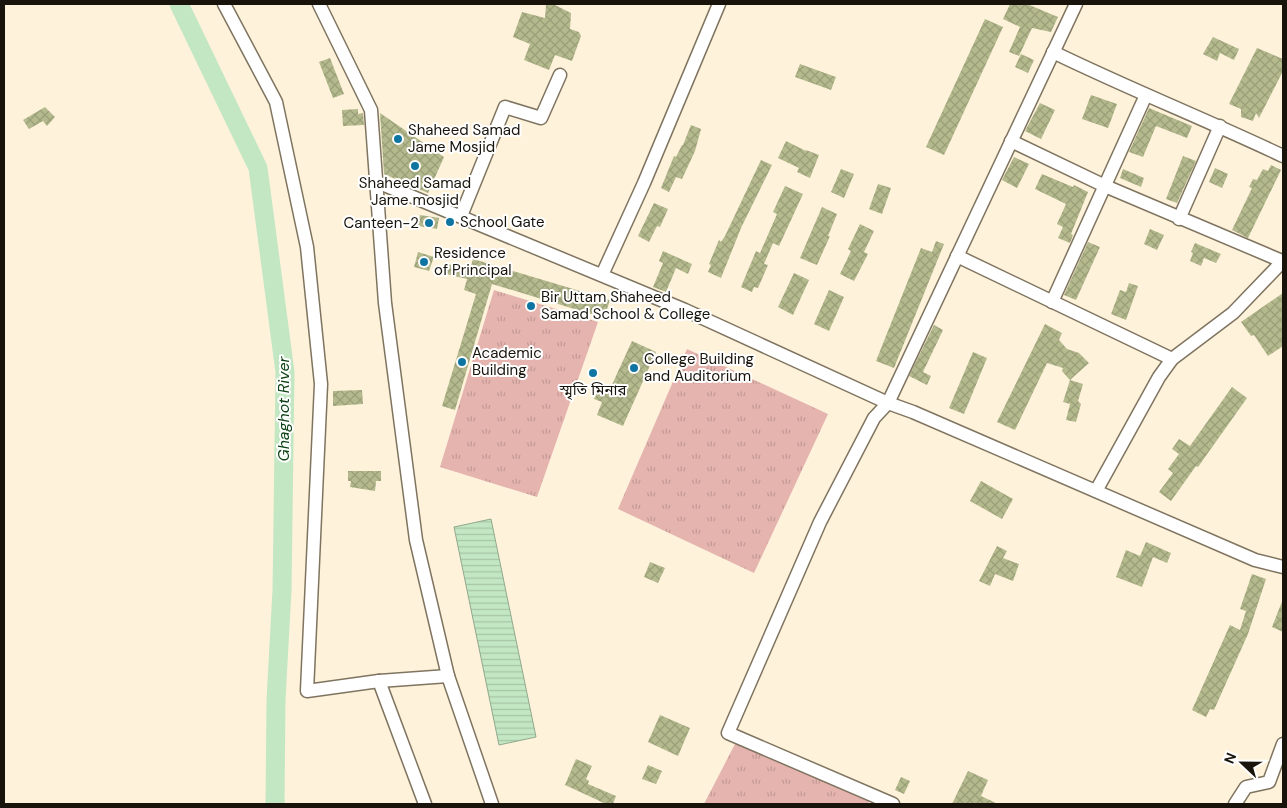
<svg xmlns="http://www.w3.org/2000/svg" width="1287" height="808" font-family="'DM Sans','Noto Sans Bengali',sans-serif">
	<style>
		.park { fill: url(#park-tufts) }
		.water { fill: url(#water-rules); stroke: #90a88c }
		.lines { fill: none; stroke-linecap: round; stroke-linejoin: round }
		.river { stroke: #c3e7c3; stroke-width: 19 }
		.building { fill: url(#building-cross-hatch) }
		.minor-casing { stroke: #7f745f; stroke-width: 15 }
		.minor { stroke: #fff; stroke-width: 12 }
		.poi-dot { fill: #0e74a1; stroke: #fff; stroke-width: 2 }
		.labels { text-anchor: middle; dominant-baseline: central; stroke-width: 4; stroke-linejoin: round; paint-order: stroke }
		.poi-label { font-size: 15px; fill: #18140b; stroke: #fff; text-anchor: start }
		.water-label { font-size: 16px; font-style: italic; fill: #0c4012; stroke: #fff }
	</style>
	<defs>
		<pattern id="park-tufts" width="24" height="20" patternUnits="userSpaceOnUse" patternTransform="scale(1.25)"><rect width="24" height="20" fill="#e5b4af"/><path d="M3 7l-1-3M5 7V3M7 7l1-3M15 17l-1-3M17 17v-4M19 17l1-3" fill="none" stroke="#c49a95"/></pattern>
		<pattern id="water-rules" width="6" height="5" patternUnits="userSpaceOnUse" patternTransform="scale(1.25)"><rect width="6" height="5" fill="#c3e7c3"/><path d="M0 2.5h6" fill="none" stroke="#a7c5a6"/></pattern>
		<pattern id="building-cross-hatch" width="8" height="8" patternUnits="userSpaceOnUse" patternTransform="scale(1.25)"><rect width="8" height="8" fill="#b4ba8d"/><path d="M0 0l8 8M0 8l8-8" fill="none" stroke="#9a9f78"/></pattern>
	</defs>
	<rect width="100%" height="100%" fill="#fef2db"/>
	<g class="park">
		<path d="M494,290L598,322L537,497L440,467Z"/>
		<path d="M687,349L828,414L754,573L618,509Z"/>
		<path d="M736,742L871,798L868,804H704Z"/>
	</g>
	<path class="water" d="M491,519L536,737L499,745L454,527Z"/>
	<g class="lines">
		<path class="river" d="M179,4L258,168L285,372L282,590L276,700L275,804"/>
	</g>
	<g class="building">
		<path d="M546,4H553L571,13L570,29L579,32L581,36L572,61L555,55L549,70L524,60L530,44L513,37L522,12L545,18Z"/>
		<path d="M1010,4H1027L1058,17L1051,32L1032,28L1019,56L1009,52L1020,27L1003,19Z"/>
		<path d="M985,19L1003,27L944,155L926,147Z"/>
		<path d="M1213,37L1239,49L1234,60L1220,53L1217,61L1203,54Z"/>
		<path d="M1257,48L1283,59V71L1259,118L1256,113L1253,121L1241,117V109L1229,104Z"/>
		<path d="M1021,54L1034,60L1028,73L1015,67Z"/>
		<path d="M330,58L344,94L333,98L319,62Z"/>
		<path d="M800,64L836,77L831,90L795,77Z"/>
		<path d="M1091,95L1117,104L1108,128L1082,119Z"/>
		<path d="M1040,103L1055,110L1041,139L1025,131Z"/>
		<path d="M45,107L55,117L47,126L43,121L29,129L23,120Z"/>
		<path d="M1149,108L1192,126L1187,138L1156,126L1143,157L1129,152Z"/>
		<path d="M358,109V114L363,113L364,125L343,126L342,110Z"/>
		<path d="M380,113L444,157L428,193L384,174Z"/>
		<path d="M691,125L701,129L695,151L682,179L676,177L669,192L661,188L674,156L676,157L682,145H683Z"/>
		<path d="M786,141L806,151V150L819,155L810,178L797,172L799,168L778,158Z"/>
		<path d="M1183,156L1196,161L1177,203L1166,199Z"/>
		<path d="M1014,157L1029,164L1017,188L1002,180Z"/>
		<path d="M761,160L772,165L741,228L721,278L708,272L711,265L709,264L719,240L721,242L725,236Z"/>
		<path d="M1271,165L1281,170L1248,238L1232,230L1252,188L1249,187L1253,179L1257,180L1263,169L1268,171Z"/>
		<path d="M1215,168L1228,174L1222,188L1209,182Z"/>
		<path d="M841,169L854,174L844,198L831,192Z"/>
		<path d="M1123,169L1144,178L1141,187L1120,178Z"/>
		<path d="M1042,174L1073,187L1074,185L1088,192L1071,234L1073,235L1070,243L1058,238L1063,227L1057,224L1066,204L1035,189Z"/>
		<path d="M878,184L891,188L882,214L869,209Z"/>
		<path d="M785,186L803,194L779,246L773,243L764,264L768,265L758,288L754,287L752,292L741,287L756,251L760,253L777,214L773,212Z"/>
		<path d="M654,203L668,209L660,227L657,226L649,242L638,236Z"/>
		<path d="M822,207L837,214L828,236H830L817,265L800,258Z"/>
		<path d="M420,215L439,218L437,229L418,226Z"/>
		<path d="M860,224L874,231L864,252L868,254L854,281L840,274L851,251L848,249Z"/>
		<path d="M1150,229L1164,235L1157,250L1144,244Z"/>
		<path d="M936,241L944,244L894,368L876,361L921,248L932,252Z"/>
		<path d="M1088,242L1100,247L1076,300L1064,295Z"/>
		<path d="M1195,243L1221,254L1216,263L1204,258L1201,266L1190,261L1193,253L1191,252Z"/>
		<path d="M663,251L692,264L688,274L676,268L666,292L653,287L663,263L659,261Z"/>
		<path d="M418,252L434,257L429,271L414,267Z"/>
		<path d="M473,259L610,300L604,318L492,284L455,410L442,406L476,294L464,290L467,279L446,274L448,264L470,269Z"/>
		<path d="M794,273L809,280L793,315L778,307Z"/>
		<path d="M1129,283L1138,286L1126,320L1111,314L1120,290L1126,292Z"/>
		<path d="M829,290L844,297L829,331L814,324Z"/>
		<path d="M1283,293V346L1268,356L1254,335L1251,336L1241,322Z"/>
		<path d="M1045,324L1062,333L1059,340L1067,349L1079,353L1089,363L1070,380L1083,384L1078,401L1081,404L1076,422L1066,420L1070,404L1063,402L1070,380L1062,371L1063,368L1047,363L1015,430L997,422Z"/>
		<path d="M934,325L943,330L923,372L931,376L927,385L909,376Z"/>
		<path d="M632,341L656,352L623,426L597,415L602,402L594,399L600,385L610,389Z"/>
		<path d="M973,352L987,358L964,414L949,408Z"/>
		<path d="M1232,387L1247,398L1198,467L1196,466L1171,501L1159,492L1173,473L1168,469L1179,454L1172,449L1179,439L1190,446Z"/>
		<path d="M362,390L363,404L333,406V391Z"/>
		<path d="M348,471H381V481H376L375,491L350,487L351,481H348Z"/>
		<path d="M981,481L1013,499L1002,519L970,501Z"/>
		<path d="M1146,542L1171,553L1167,563L1153,557L1142,587L1116,577L1126,550L1140,556Z"/>
		<path d="M997,546L1007,551L1003,558L1019,564L1013,581L995,574L990,586L979,581Z"/>
		<path d="M650,562L665,568L658,583L644,577Z"/>
		<path d="M1252,574L1266,579L1248,634L1214,710L1210,709L1206,717L1192,710L1230,625L1240,630L1246,611L1240,609Z"/>
		<path d="M1283,599V632L1272,627Z"/>
		<path d="M660,715L690,728L678,756L648,742Z"/>
		<path d="M576,759L592,766L586,779L589,781L588,784L616,796L613,804H606L565,785Z"/>
		<path d="M648,765L662,771L656,784L642,779Z"/>
		<path d="M968,771L988,780L981,796L998,804H952Z"/>
		<path d="M901,777L910,781L904,794L895,790Z"/>
	</g>
	<g class="lines">
		<g class="minor-casing">
			<g id="minor">
				<path d="M224,4L276,102L307,247L321,384L307,691L379,681L425,804"/>
				<path d="M319,4L371,110L385,303L416,540L448,676L492,804"/>
				<path d="M1053,52C1129,89 1207,120 1283,156"/>
				<path d="M1011,141L1105,186L1282,261"/>
				<path d="M377,182L685,310L888,403L913,412L1255,560L1283,567"/>
				<path d="M461,216L505,107L541,118L560,75"/>
				<path d="M1179,219L1220,126"/>
				<path d="M957,256L1172,359"/>
				<path d="M602,275L644,183L719,4"/>
				<path d="M1052,302L1146,95"/>
				<path d="M1096,491L1159,377L1172,359L1233,313L1283,261"/>
				<path d="M379,681L448,676"/>
				<path d="M893,804L728,733L820,522L874,418L888,403L1076,4"/>
				<path d="M1235,804L1246,787L1269,782L1283,744"/>
			</g>
		</g>
		<use href="#minor" class="minor"/>
	</g>
	<g class="poi-dot">
		<circle cx="398" cy="139" r="5"/>
		<circle cx="415" cy="166" r="5"/>
		<circle cx="450" cy="222" r="5"/>
		<circle cx="429" cy="223" r="5"/>
		<circle cx="424" cy="262" r="5"/>
		<circle cx="531" cy="306" r="5"/>
		<circle cx="462" cy="362" r="5"/>
		<circle cx="634" cy="368" r="5"/>
		<circle cx="593" cy="373" r="5"/>
	</g>
	<g class="labels">
		<g class="poi-label">
			<text x="408" y="130">Shaheed Samad<tspan x="408" dy="17">Jame Mosjid</tspan></text>
			<text x="415" y="183" text-anchor="middle">Shaheed Samad<tspan x="415" dy="17">Jame mosjid</tspan></text>
			<text x="460" y="222">School Gate</text>
			<text x="419" y="223" text-anchor="end">Canteen-2</text>
			<text x="434" y="253">Residence<tspan x="434" dy="17">of Principal</tspan></text>
			<text x="541" y="297">Bir Uttam Shaheed<tspan x="541" dy="17">Samad School &amp; College</tspan></text>
			<text x="472" y="353">Academic<tspan x="472" dy="17">Building</tspan></text>
			<text x="644" y="359">College Building<tspan x="644" dy="17">and Auditorium</tspan></text>
			<text x="593" y="390" text-anchor="middle">স্মৃতি মিনার</text>
		</g>
		<g class="water-label">
			<text transform="translate(283 409) rotate(-90)">Ghaghot River</text>
		</g>
	</g>
	<rect width="1287" height="808" fill="none" stroke="#18140b" stroke-width="10"/>
	<g transform="translate(1242 763) rotate(292)" stroke="#ffffff" stroke-width="4" paint-order="stroke">
	<path d="M0-4L9 19L0 12L-9 19Z" fill="#18140b"/>
	<text y="-8" font-size="14" font-weight="bold" text-anchor="middle" fill="#18140b">N</text>
	</g>
</svg>
